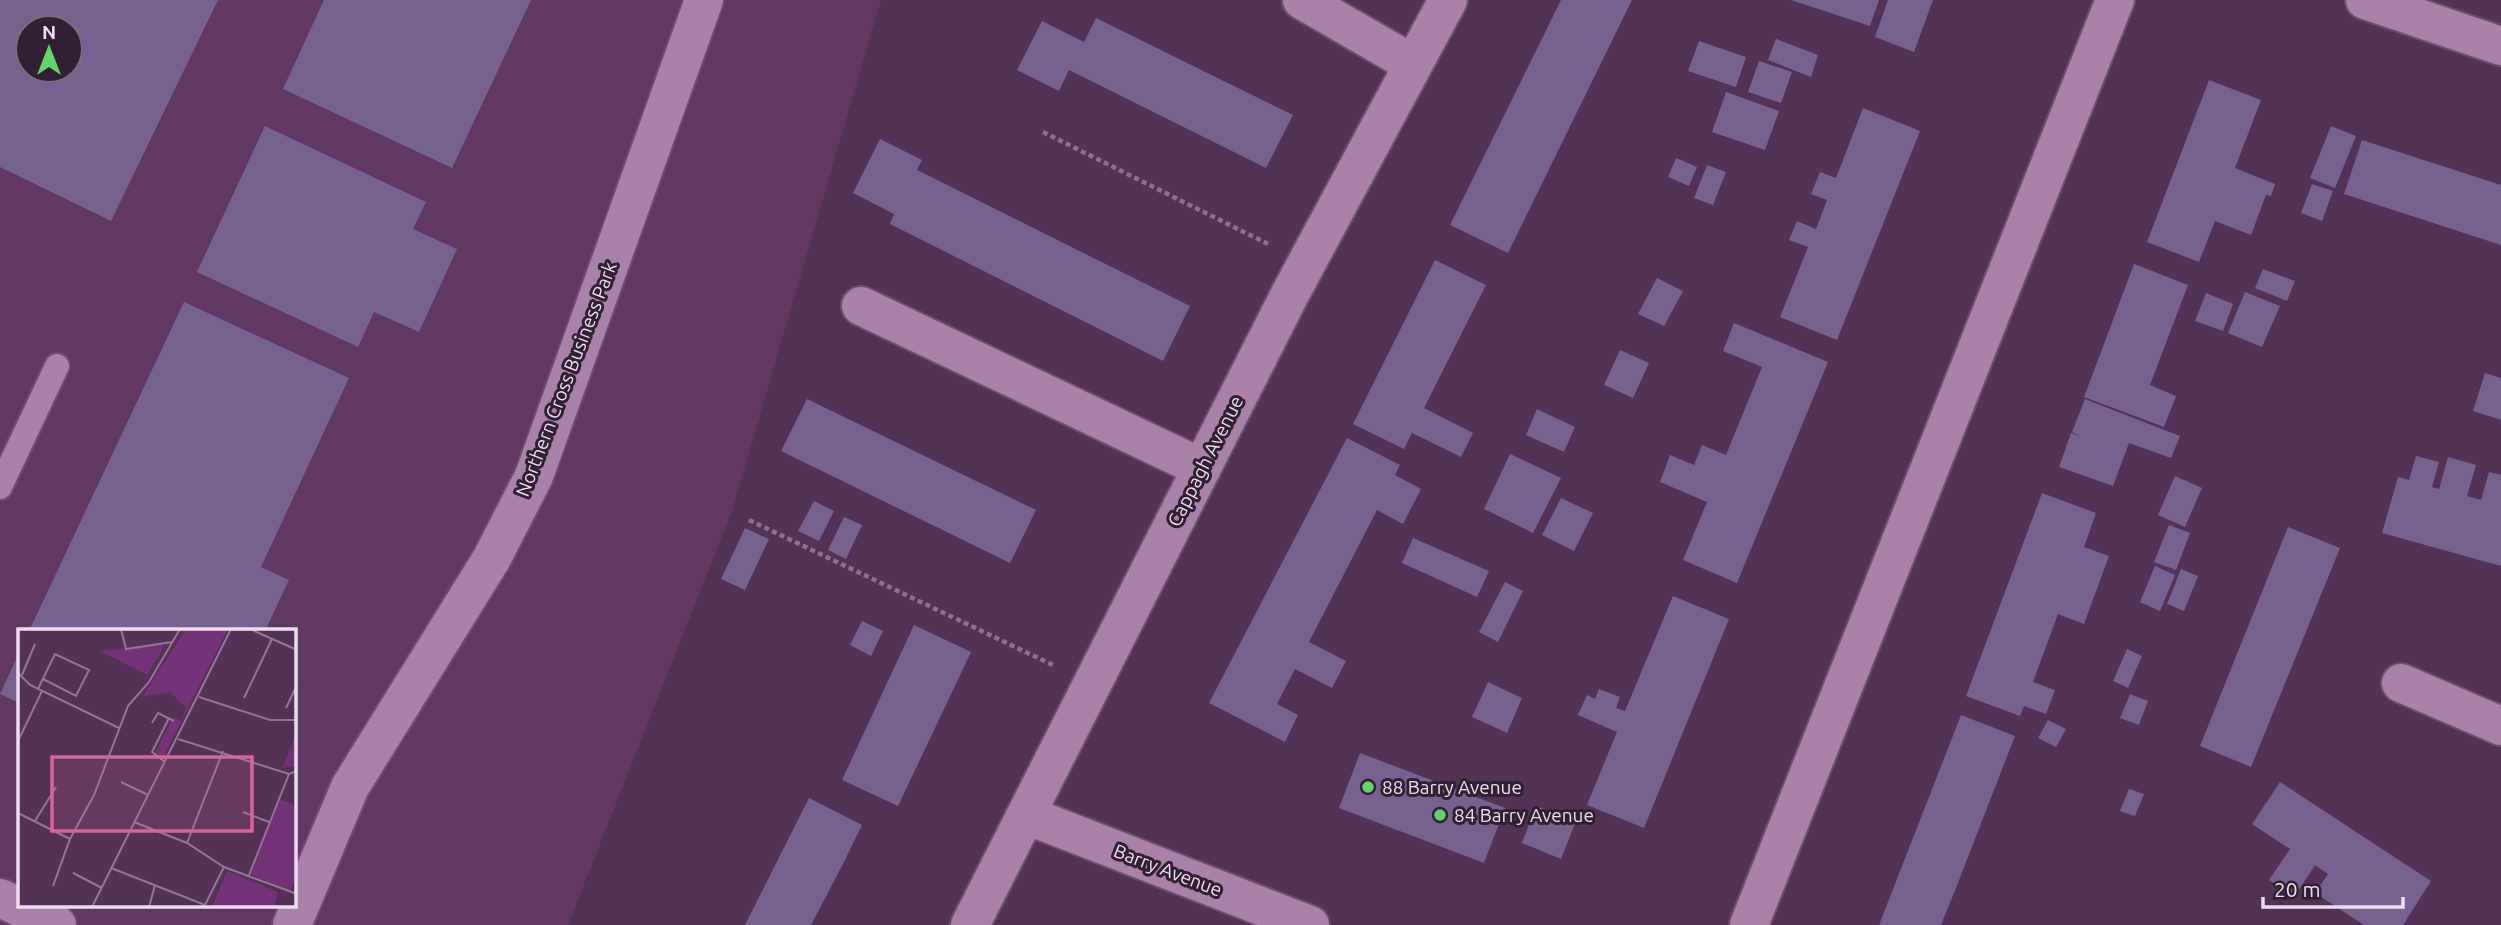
<svg xmlns="http://www.w3.org/2000/svg" width="2501" height="925" font-family="Ubuntu,sans-serif">
	<style>
		.built { fill: #613863; fill-rule: evenodd }
		.building { fill: #776190; fill-rule: evenodd }
		.lines { fill: none; stroke-linecap: round; stroke-linejoin: round }
		.service-casing { stroke: #6c4e6d; stroke-width: 28 }
		.minor-casing { stroke: #6c4e6d; stroke-width: 42 }
		.path { stroke: #8d6f8f; stroke-width: 4.5; stroke-dasharray: 5 3.5; stroke-linecap: butt }
		.service { stroke: #a981aa; stroke-width: 24 }
		.minor { stroke: #a981aa; stroke-width: 38 }
		.poi-dot { fill: #60d56a; stroke: #302031; stroke-width: 2.5 }
		.labels { text-anchor: middle; dominant-baseline: central; stroke-width: 6; stroke-linejoin: round; paint-order: stroke }
		.street-label { font-size: 19px; fill: #f1dbf1; stroke: #302031 }
		.poi-label { font-size: 19px; fill: #f1dbf1; stroke: #302031; text-anchor: start }
		.inset-road { fill: none; stroke: #937594; stroke-width: 2 }
		.view { fill: #d56697; fill-opacity: 0.15; stroke: #d56697; stroke-width: 3.5 }
		.inset-edge { fill: none; stroke: #f1dbf1; stroke-width: 3.5 }
	</style>
	<rect width="100%" height="100%" fill="#543156"/>
	<path class="built" d="M0,0H881L732,511L568,925H0ZM28,28H70V70H28ZM19,631H294V906H19Z"/>
	<g class="building">
		<path d="M0,0H218L111,221L0,167ZM28,28H70V70H28Z"/>
		<path d="M324,0H531L452,168L283,89Z"/>
		<path d="M1561,0H1632L1508,253L1450,225Z"/>
		<path d="M1791,0H1879L1870,26Z"/>
		<path d="M1888,0H1933L1914,52L1875,37Z"/>
		<path d="M1096,18L1293,115L1266,168L1069,70L1059,91L1017,70L1042,21L1084,42Z"/>
		<path d="M1776,39L1818,55L1811,77L1768,60Z"/>
		<path d="M1699,41L1746,57L1736,87L1688,71Z"/>
		<path d="M1759,61L1792,72L1781,103L1748,92Z"/>
		<path d="M2209,80L2261,100L2235,168L2275,184L2271,196L2266,195L2251,235L2215,221L2199,262L2147,242Z"/>
		<path d="M1726,92L1779,111L1765,150L1712,132Z"/>
		<path d="M1863,108L1920,131L1837,340L1780,317L1808,247L1789,240L1797,221L1816,229L1827,200L1811,194L1820,172L1836,178Z"/>
		<path d="M265,126L426,202L413,229L457,249L419,332L374,312L358,347L197,272Z"/>
		<path d="M2331,126L2356,136L2335,188L2310,178Z"/>
		<path d="M880,139L922,160L917,170L1190,306L1163,361L890,224L894,214L853,193Z"/>
		<path d="M2362,140L2501,185V245L2344,194Z"/>
		<path d="M1676,158L1697,167L1689,186L1668,177Z"/>
		<path d="M1707,165L1726,172L1713,205L1694,198Z"/>
		<path d="M2312,184L2333,191L2322,221L2301,213Z"/>
		<path d="M1435,260L1486,285L1424,408L1473,433L1461,457L1412,433L1404,449L1353,424Z"/>
		<path d="M2134,264L2188,285L2150,385L2176,396L2164,427L2084,397Z"/>
		<path d="M2263,269L2295,281L2287,301L2255,288Z"/>
		<path d="M1657,278L1683,291L1664,326L1638,314Z"/>
		<path d="M2245,292L2280,306L2262,347L2228,333Z"/>
		<path d="M2206,293L2233,304L2223,331L2195,321Z"/>
		<path d="M184,302L349,378L261,567L289,580L265,631H29Z"/>
		<path d="M1734,323L1828,362L1737,583L1683,560L1707,502L1660,482L1670,455L1694,465L1702,445L1726,455L1762,367L1723,351Z"/>
		<path d="M1620,350L1649,363L1633,398L1604,385Z"/>
		<path d="M2485,373L2501,378V420L2473,411Z"/>
		<path d="M807,399L1036,510L1010,563L781,451Z"/>
		<path d="M2085,399L2180,436L2171,458L2129,443L2113,486L2059,467L2071,433L2080,436L2072,432Z"/>
		<path d="M1537,409L1575,427L1564,452L1526,435Z"/>
		<path d="M1347,438L1400,465L1395,475L1421,489L1403,524L1377,510L1309,642L1346,661L1332,688L1295,669L1277,704L1298,715L1285,742L1209,703Z"/>
		<path d="M1510,454L1561,478L1533,533L1484,509Z"/>
		<path d="M2416,456L2439,462L2432,487L2439,489L2448,457L2476,465L2467,496L2481,500L2489,472L2501,475V566L2382,533L2398,477L2409,480Z"/>
		<path d="M2175,476L2202,488L2185,527L2158,515Z"/>
		<path d="M2042,493L2096,513L2084,547L2109,556L2084,624L2058,614L2033,682L2055,690L2046,714L2024,706L2020,716L1966,696Z"/>
		<path d="M1561,498L1593,513L1574,551L1542,535Z"/>
		<path d="M814,501L834,511L819,541L798,531Z"/>
		<path d="M844,517L862,525L846,559L828,550Z"/>
		<path d="M2169,525L2190,533L2176,570L2154,562Z"/>
		<path d="M2288,527L2340,548L2251,767L2200,746Z"/>
		<path d="M745,528L769,539L745,590L721,579Z"/>
		<path d="M1413,538L1489,571L1477,597L1402,563Z"/>
		<path d="M2155,566L2175,575L2160,611L2140,602Z"/>
		<path d="M2181,569L2198,576L2184,611L2167,604Z"/>
		<path d="M1505,582L1523,591L1498,642L1479,632Z"/>
		<path d="M1673,596L1729,619L1644,828L1587,805L1617,732L1578,715L1587,695L1595,699L1599,689L1620,697L1616,708L1625,711Z"/>
		<path d="M862,621L883,631L871,656L850,645Z"/>
		<path d="M914,625L971,652L898,806L842,780Z"/>
		<path d="M2127,649L2142,656L2128,688L2113,681Z"/>
		<path d="M19,653V703L0,694Z"/>
		<path d="M1488,682L1522,698L1507,733L1472,717Z"/>
		<path d="M2130,694L2148,701L2139,725L2120,718Z"/>
		<path d="M1961,715L2015,736L1956,888L1941,925H1879Z"/>
		<path d="M2048,720L2066,729L2056,747L2038,738Z"/>
		<path d="M1360,753L1505,808L1484,863L1339,808Z"/>
		<path d="M2280,782L2431,881L2403,925H2364L2315,893L2328,874L2315,865L2295,896L2269,880L2290,849L2252,824Z"/>
		<path d="M2129,789L2144,794L2135,816L2120,811Z"/>
		<path d="M809,798L862,825L843,864L811,925H745Z"/>
		<path d="M1536,806L1576,821L1561,859L1522,843Z"/>
	</g>
	<g class="lines">
		<g class="service-casing">
			<path id="service" d="M0,487L57,366"/>
		</g>
		<g class="minor-casing">
			<g id="minor">
				<path d="M1302,0L1411,63"/>
				<path d="M2365,0L2501,46"/>
				<path d="M861,306L1202,468"/>
				<path d="M2401,683L2501,726"/>
				<path d="M1026,815L1310,925"/>
				<path d="M0,898L57,925"/>
				<path d="M292,925L350,787L492,558L534,476L704,0"/>
				<path d="M970,925L1290,294L1448,0"/>
				<path d="M1749,925L2115,0"/>
			</g>
		</g>
		<g class="path">
			<path d="M1043,132L1268,244"/>
			<path d="M749,520L1055,666"/>
		</g>
		<use href="#service" class="service"/>
		<use href="#minor" class="minor"/>
	</g>
	<g class="poi-dot">
		<circle cx="1368" cy="787" r="7"/>
		<circle cx="1440" cy="815" r="7"/>
	</g>
	<g class="labels">
		<g class="street-label">
			<text transform="translate(566 379) rotate(-69)">Northern Cross Business Park</text>
			<text transform="translate(1205 461) rotate(-63)">Cappagh Avenue</text>
			<text transform="translate(1168 870) rotate(21)">Barry Avenue</text>
		</g>
		<g class="poi-label">
			<text x="1382" y="787">88 Barry Avenue</text>
			<text x="1454" y="815">84 Barry Avenue</text>
		</g>
	</g>
	<g transform="translate(18 629)">
		<rect width="278" height="278" fill="#543156"/>
		<path d="M168,0H210L145,129L137,124L155,88L163,92L168,79L152,63L124,68ZM141,15L146,18L129,46L82,22ZM278,96V137L264,139L277,107ZM261,170L278,176V248L272,263L232,245ZM209,242L260,263L256,278H194Z" fill="#723276"/>
		<path class="inset-road" d="M103,0L108,20L154,13M232,0L279,21M0,44L12,56L101,99M4,46L17,15M20,60L37,25L71,41L58,67L25,50M181,68L252,91H279M226,69L254,10M268,79L279,56M134,94L140,84L156,92M160,110L271,145L279,142M0,112L24,62M147,133L134,123L151,89M103,153L130,166M225,183L251,193M0,184L52,210M17,192L38,158M116,193L169,214L206,238L279,265M169,214L205,122M93,239L187,276L206,238M55,244L84,259M231,246L271,145M35,257L52,210L76,166L110,77L131,53L162,0M74,278L213,0M131,278L137,256"/>
		<path class="view" d="M34,128H234V202H34Z"/>
		<rect width="278" height="278" class="inset-edge"/>
	</g>
	<g transform="translate(49 49)"><circle r="33" fill="#302031" stroke="#7d6b7e" stroke-width="2"/>
	<path d="M0-5L12 26L0 18L-12 26Z" fill="#60d56a"/>
	<text y="-10" font-size="19" font-weight="bold" text-anchor="middle" fill="#f1dbf1">N</text>
	</g>
	<path d="M2263 897v10h140v-10" fill="none" stroke="#f1dbf1" stroke-width="3.5"/>
	<text x="2274" y="897" font-size="21" fill="#f1dbf1" stroke="#302031" stroke-width="5" paint-order="stroke">20 m</text>
</svg>
